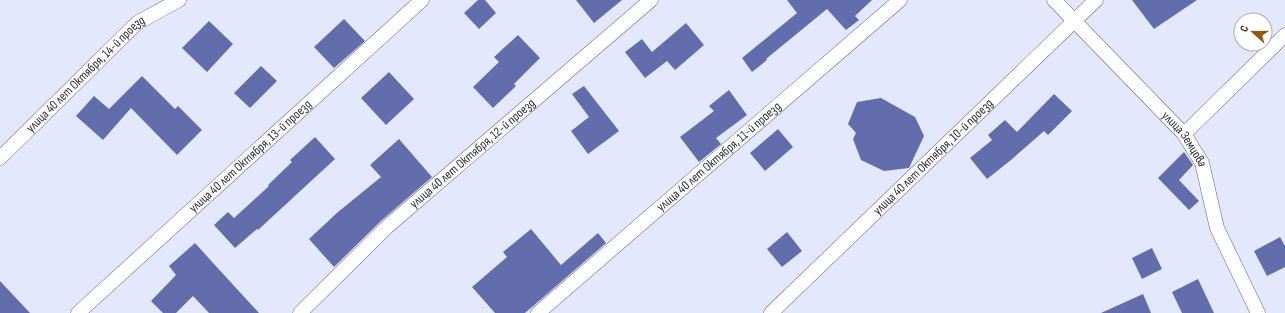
<svg xmlns="http://www.w3.org/2000/svg" width="1285" height="313" font-family="'Sofia Sans Condensed',sans-serif">
	<style>
		.building { fill: #636dac }
		.lines { fill: none; stroke-linecap: round; stroke-linejoin: round }
		.minor-casing { stroke: #60657a; stroke-width: 15 }
		.minor { stroke: #fff; stroke-width: 14 }
		.labels { text-anchor: middle; dominant-baseline: central; stroke-width: 4; stroke-linejoin: round; paint-order: stroke }
		.street-label { font-size: 13px; fill: #2b2d36; stroke: #fff }
	</style>
	<rect width="100%" height="100%" fill="#e3e8fc"/>
	<g class="building">
		<path d="M478,0H485L496,13L479,29L464,13Z"/>
		<path d="M576,0H622L594,23Z"/>
		<path d="M787,0H872L855,16L859,20L846,30L827,9L766,59L767,60L752,72L742,58L797,13Z"/>
		<path d="M1132,0H1197L1154,29Z"/>
		<path d="M344,19L365,41L334,68L314,47Z"/>
		<path d="M209,21L233,44L207,72L182,48Z"/>
		<path d="M686,23L704,45L675,70L667,61L645,78L625,52L642,39L652,52Z"/>
		<path d="M518,35L540,58L514,84L516,86L493,108L473,87L499,62L494,57Z"/>
		<path d="M261,66L277,81L250,108L234,93Z"/>
		<path d="M389,72L414,99L386,125L361,98Z"/>
		<path d="M142,76L175,109L178,106L202,130L177,155L131,108L103,140L76,116L94,96L109,109Z"/>
		<path d="M584,86L619,131L588,154L571,131L589,117L572,94Z"/>
		<path d="M729,90L747,115L716,138L721,144L699,162L680,137L714,111L709,106Z"/>
		<path d="M1054,94L1072,111L1048,135L1044,131L1011,160L987,179L970,158L992,140L988,135L1005,120L1017,132Z"/>
		<path d="M881,98L915,117L924,136L909,168L884,171L861,160L853,139L856,133L848,124L857,102Z"/>
		<path d="M778,129L793,147L765,171L750,153Z"/>
		<path d="M315,137L335,159L258,230L257,229L235,248L214,225L228,212L234,218L269,186L268,185L292,162L290,160Z"/>
		<path d="M399,139L432,177L382,220L334,267L309,239L338,212L381,177L370,165Z"/>
		<path d="M1184,152L1193,165L1179,180L1199,201L1189,210L1158,178Z"/>
		<path d="M531,229L561,265L598,233L606,243L525,313H495L472,287L507,257L503,252Z"/>
		<path d="M787,232L802,251L782,267L767,249Z"/>
		<path d="M1280,237L1285,246V267L1267,276L1254,251Z"/>
		<path d="M195,243L214,264L259,313H209L193,296L176,313H163L151,301L176,275L169,266Z"/>
		<path d="M1152,248L1162,269L1142,279L1132,258Z"/>
		<path d="M1198,279L1214,313H1182L1172,292Z"/>
		<path d="M0,281L30,313H0Z"/>
		<path d="M1143,294L1151,313H1101Z"/>
	</g>
	<g class="lines">
		<g class="minor-casing">
			<g id="minor">
				<path id="s1" d="M1054,0L1184,134L1202,163L1217,228L1258,313"/>
				<path d="M1184,134L1285,35"/>
				<path id="s2" d="M0,158L137,23L179,0"/>
				<path id="s3" d="M78,313L422,0"/>
				<path id="s4" d="M300,313L388,226L651,0"/>
				<path id="s5" d="M538,313L900,0"/>
				<path id="s6" d="M771,313L1096,0"/>
			</g>
		</g>
		<use href="#minor" class="minor"/>
	</g>
	<g class="labels">
		<g class="street-label">
			<text stroke="none"><textPath href="#s2" startOffset="120">улица 40 лет Октября, 14-й проезд</textPath></text>
			<text stroke="none"><textPath href="#s1" startOffset="191">улица Земцова</textPath></text>
			<text stroke="none"><textPath href="#s4" startOffset="235">улица 40 лет Октября, 12-й проезд</textPath></text>
			<text stroke="none"><textPath href="#s3" startOffset="233">улица 40 лет Октября, 13-й проезд</textPath></text>
			<text stroke="none"><textPath href="#s5" startOffset="239">улица 40 лет Октября, 11-й проезд</textPath></text>
			<text stroke="none"><textPath href="#s6" startOffset="225">улица 40 лет Октября, 10-й проезд</textPath></text>
		</g>
	</g>
	<g transform="translate(1253 32) rotate(291)"><circle r="19" fill="#ffffff" stroke="#aaabaf"/>
	<path d="M0-3L7 15L0 10L-7 15Z" fill="#915912"/>
	<text y="-6" font-size="11" font-weight="bold" text-anchor="middle" fill="#2b2d36">С</text>
	</g>
</svg>
